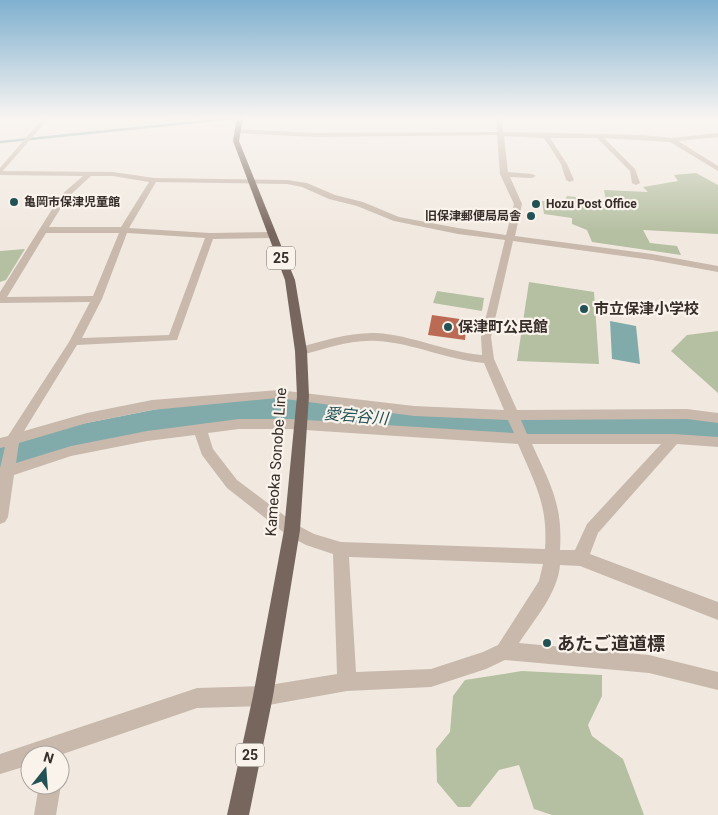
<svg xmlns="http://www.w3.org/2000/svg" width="718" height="815" font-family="Roboto,'Noto Sans JP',sans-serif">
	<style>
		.green { fill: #b5bfa1 }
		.water { fill: #81aaab }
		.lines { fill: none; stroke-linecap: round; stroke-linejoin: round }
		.stream { stroke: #81aaab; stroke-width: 2.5 }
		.river { fill: #81aaab; fill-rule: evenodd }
		.building { fill: #bb6b53 }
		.minor { fill: #c8b9ac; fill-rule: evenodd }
		.tertiary { fill: #c8b9ac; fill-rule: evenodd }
		.primary { fill: #77665d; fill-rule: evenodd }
		.poi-dot { fill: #235255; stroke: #f9f3ec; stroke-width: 2 }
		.labels { text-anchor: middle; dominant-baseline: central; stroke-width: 4.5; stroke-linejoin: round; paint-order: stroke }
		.far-poi-label { font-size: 12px; font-weight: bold; fill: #372e2a; stroke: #f9f3ec; text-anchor: start }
		.shield { fill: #f9f3ec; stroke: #716964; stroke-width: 1 }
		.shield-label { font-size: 14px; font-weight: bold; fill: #372e2a }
		.poi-label { font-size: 15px; font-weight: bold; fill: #372e2a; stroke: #f9f3ec; text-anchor: start }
		.street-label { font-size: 15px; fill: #372e2a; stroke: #f9f3ec }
		.water-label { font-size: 16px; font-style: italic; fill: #235255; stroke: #f9f3ec }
		.near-poi-label { font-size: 18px; font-weight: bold; fill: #372e2a; stroke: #f9f3ec; text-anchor: start }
	</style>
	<rect width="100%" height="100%" fill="#f1e9e0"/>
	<g class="green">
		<path d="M696,173L718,185V234L643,230L650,243L677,246L681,255L592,242L587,230L572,224V218L544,214L542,201L564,202L567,196L576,197L578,202L600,205L606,201L604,190L648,192L643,187L678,181L674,175Z"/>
		<path d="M25,249L6,280L0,282V251Z"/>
		<path d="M529,282L594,292L599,364L517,361Z"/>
		<path d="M437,291L484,298L482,311L433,303Z"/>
		<path d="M718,331V393L671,351L687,335Z"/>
		<path d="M522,671L602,675V696L588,725L592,736L623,759L644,815H552L534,809L519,765L499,770L470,807H458L437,782L436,749L450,732L453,696L465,680Z"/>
	</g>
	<path class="water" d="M610,321L636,326L640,364L612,359Z"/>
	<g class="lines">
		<path class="stream" d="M0,142L235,118"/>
		<path class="river" d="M270,396C410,414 550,412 690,414L718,417V443L690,438L445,436L329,428L270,420L203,424L51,456L0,473V445L51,430L203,400Z"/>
	</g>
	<path class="building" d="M432,315L467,320L465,340L428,335Z"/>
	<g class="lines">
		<g class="minor">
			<path d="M142,118H188L185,120Z"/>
			<path d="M496,118H502L503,132L642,135L672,138L718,133V137L678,141L718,166V171L670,142L604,138L635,169L640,183L636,185L632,183L630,171L597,138H550L567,164L574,180L570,182L566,180L561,164L544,138L504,136L508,172L532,174L536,176L532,178L510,177L522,204L515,236L652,254L718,266V272L652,260L513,241L491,337L494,359L517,410L687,409L718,413V423L687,419L521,420L527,434H674L718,437V447L677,444L598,533L590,554L718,602V620L580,566L560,565C558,593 534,620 519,643L649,655L718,672V690L649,673L505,660L486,669L431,687L347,691L263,706L197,708L60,755H30V765L0,774V754L197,688L263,686L337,674L333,554L306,545L287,535L227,488L202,455L195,435L147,441L71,456L14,475L8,517L5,522L0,524V468L5,447L0,448V438L8,436L69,342L90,302L0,303V292L61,195L83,176L0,175V171L113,172L154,178L287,180L307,183L335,195L363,202L399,217L458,228L506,235L514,204L500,174L497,135L316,137L236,133L233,131L236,129L316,133L497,132ZM91,176H113L149,182L121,227H49L67,198ZM156,182L287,184L302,187L329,199L357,206L394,221L458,234L505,240L481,337L482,355C446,352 412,335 376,333C350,332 322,341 297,348L295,351L301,355C326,349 351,339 377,341C414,343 447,360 484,363L504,410L414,406L278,390L152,400L87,413L24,431L77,345L177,340L213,239L273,238L277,235L273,232L210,233L129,228ZM46,233H119L93,296L7,297ZM127,233L205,238L169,335L82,338L102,299ZM278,398L414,416L508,420L514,433L290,419H239L147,431L71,446L16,463L19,443L87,423L152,410ZM239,429H290L518,444C535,484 548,504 545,549L341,542L314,534L297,525L237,480L213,449L208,433ZM532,444H661L587,524L575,550H560C563,504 550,484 532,444ZM349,557L543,564L539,581L498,645L483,652L431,669L356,672Z"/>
			<path d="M60,784L61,785L56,815H34L39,785Z"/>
		</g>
		<path class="tertiary" d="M43,118H49L0,174V168Z"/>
		<path class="primary" d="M237,118H243L239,141L295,280L307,351L309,396L300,530L273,696L249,815H227L253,696L284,530L297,396L295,351L285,280L233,141Z"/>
	</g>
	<linearGradient id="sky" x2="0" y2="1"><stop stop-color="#7fb0d0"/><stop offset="0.51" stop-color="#f9f5f1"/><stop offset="1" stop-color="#f9f5f1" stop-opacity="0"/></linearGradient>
	<rect width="718" height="232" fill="url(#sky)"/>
	<g class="poi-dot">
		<circle cx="14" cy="202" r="5"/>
		<circle cx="536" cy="204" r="5"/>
		<circle cx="531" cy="216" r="5"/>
		<circle cx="584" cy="309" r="5"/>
		<circle cx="448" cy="327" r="5"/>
		<circle cx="547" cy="643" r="5"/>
	</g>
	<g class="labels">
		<g class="far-poi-label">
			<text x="24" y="202">亀岡市保津児童館</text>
			<text x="546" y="204">Hozu Post Office</text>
			<text x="521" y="216" text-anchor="end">旧保津郵便局局舎</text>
		</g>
		<g class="shield">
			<rect x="267" y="246.5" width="28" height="23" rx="4"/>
			<rect x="236" y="743.5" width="28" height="23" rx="4"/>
		</g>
		<g class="shield-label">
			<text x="281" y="258">25</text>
			<text x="250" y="755">25</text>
		</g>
		<g class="poi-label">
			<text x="594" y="309">市立保津小学校</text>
			<text x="458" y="327">保津町公民館</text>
		</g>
		<g class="street-label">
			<text transform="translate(276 462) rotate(-86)">Kameoka Sonobe Line</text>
		</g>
		<g class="water-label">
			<text transform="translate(356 416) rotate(5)">愛宕谷川</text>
		</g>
		<g class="near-poi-label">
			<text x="557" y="643">あたご道道標</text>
		</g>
	</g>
	<g transform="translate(45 770) rotate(17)"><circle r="24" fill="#f9f3ec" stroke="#aba49e"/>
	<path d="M0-4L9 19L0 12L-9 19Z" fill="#235255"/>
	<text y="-8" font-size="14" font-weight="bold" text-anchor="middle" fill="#372e2a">N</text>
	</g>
</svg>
